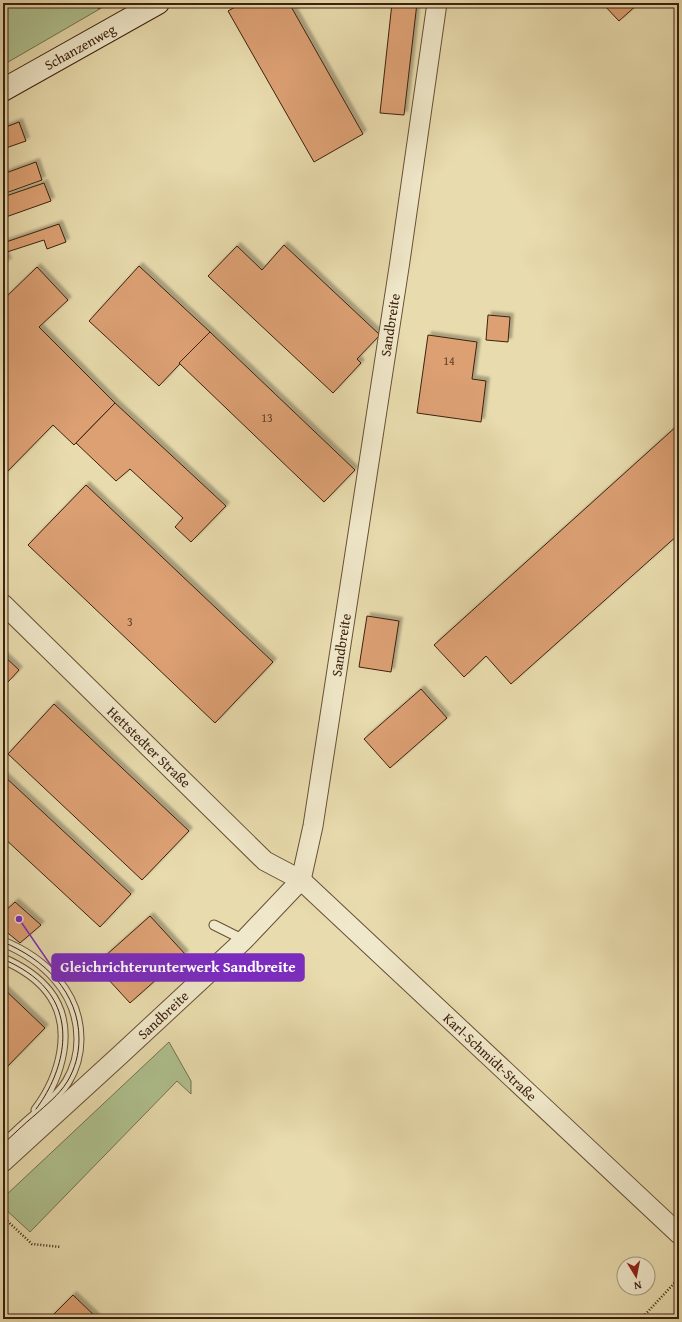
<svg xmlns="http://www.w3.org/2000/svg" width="682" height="1322" font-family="'Gentium Book Plus',serif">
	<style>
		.green { fill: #afc18f; stroke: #76714e }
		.building { fill: #dca073; stroke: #3c210e; filter: url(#shadow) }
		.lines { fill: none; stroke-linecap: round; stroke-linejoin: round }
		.lane-casing { stroke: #675036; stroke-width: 11 }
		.street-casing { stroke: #675036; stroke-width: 21 }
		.secondary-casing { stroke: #3c210e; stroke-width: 24 }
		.path { stroke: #3c210e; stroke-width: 2.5; stroke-dasharray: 1 2; stroke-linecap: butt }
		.lane { stroke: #f0e8ca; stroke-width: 9 }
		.street { stroke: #f0e8ca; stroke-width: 19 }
		.secondary { stroke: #f0e8ca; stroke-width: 22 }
		.tram { stroke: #3c210e; stroke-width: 1 }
		.labels { text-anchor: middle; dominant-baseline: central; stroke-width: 4; stroke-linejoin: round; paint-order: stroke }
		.number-label { font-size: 12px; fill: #644127 }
		.street-label { font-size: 14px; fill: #3c210e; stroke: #f0e8ca }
		.leader { fill: none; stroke: #7b2cbf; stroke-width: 1.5 }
		.callout-dot { fill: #7b2cbf; stroke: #f0e8ca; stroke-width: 1.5 }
		.callout { fill: #7b2cbf; stroke: #7b2cbf; stroke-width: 1.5 }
		.callout-label { font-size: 15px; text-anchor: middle; font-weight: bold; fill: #fff }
	</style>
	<defs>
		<filter id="shadow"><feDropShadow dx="3.5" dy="-3.5" stdDeviation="1" flood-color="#0004"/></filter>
	</defs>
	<rect width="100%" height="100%" fill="#e8dbad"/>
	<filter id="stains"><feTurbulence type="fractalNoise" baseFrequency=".005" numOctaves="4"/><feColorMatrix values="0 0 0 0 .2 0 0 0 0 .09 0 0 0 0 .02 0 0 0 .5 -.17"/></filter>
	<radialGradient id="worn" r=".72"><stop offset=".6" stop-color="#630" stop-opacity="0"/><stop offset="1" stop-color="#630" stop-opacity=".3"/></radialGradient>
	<g class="green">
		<path d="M3,3H110L3,65Z"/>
		<path d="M169,1042L191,1081V1094L177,1081L30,1232L3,1207V1198Z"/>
	</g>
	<g class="building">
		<path d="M242,3H289L363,134L314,162L228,11Z"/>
		<path d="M392,3H417L404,115L380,113Z"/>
		<path d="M602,3H639L619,21Z"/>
		<path d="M19,122L26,141L3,149V128Z"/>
		<path d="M36,162L42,180L3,194V174Z"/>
		<path d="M44,183L51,201L3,218V197Z"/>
		<path d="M59,224L66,242L47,249L44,240L4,253L8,262L3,264V243Z"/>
		<path d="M284,245L380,335L357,359L361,363L333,393L208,276L237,246L262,270Z"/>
		<path d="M139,266L210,332L159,386L89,321Z"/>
		<path d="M37,267L68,300L39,327L115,403L74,445L53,425L3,476V300Z"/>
		<path d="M488,315L510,317L508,342L486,340Z"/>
		<path d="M210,332L355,470L324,502L179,363Z"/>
		<path d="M428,335L477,342L472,379L486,381L481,422L417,413Z"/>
		<path d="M115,403L226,506L191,542L175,527L183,518L130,469L116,481L76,443Z"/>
		<path d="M679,424V534L511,684L486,656L464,677L434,645Z"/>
		<path d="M86,485L273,662L215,723L28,545Z"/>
		<path d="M367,616L399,621L391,672L359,667Z"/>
		<path d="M3,655L19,670L8,682L3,677Z"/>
		<path d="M421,689L447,718L390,768L364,739Z"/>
		<path d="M54,704L189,831L142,880L8,754Z"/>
		<path d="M3,775L131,894L100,927L3,837Z"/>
		<path d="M15,902L41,925L20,943L3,929V913Z"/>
		<path d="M150,916L185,954L130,1003L95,965Z"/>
		<path d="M3,988L45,1028L3,1071Z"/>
		<path d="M73,1295L98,1319H49Z"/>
	</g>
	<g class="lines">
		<g class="lane-casing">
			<g id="lane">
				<path d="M214,925L244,940"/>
				<path d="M3,942C44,959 79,992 79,1039C79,1054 75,1069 67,1082C59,1095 46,1105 35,1115C24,1124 14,1134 3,1144"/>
				<path d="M3,959C19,966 36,976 48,991C76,1026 61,1077 36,1110"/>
			</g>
		</g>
		<g class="street-casing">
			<g id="street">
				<path d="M3,604L265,861L301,880L679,1234"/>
				<path d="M3,1162L119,1056L244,940L301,880L313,826L400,261L437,3"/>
			</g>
		</g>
		<g class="secondary-casing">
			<path id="secondary" d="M3,90L158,3"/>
		</g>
		<g class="path">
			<path d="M95,3L100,9"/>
			<path d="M3,1217L32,1244L61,1247"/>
			<path d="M641,1319L679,1278"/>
		</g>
		<use href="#lane" class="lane"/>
		<use href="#street" class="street"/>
		<use href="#secondary" class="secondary"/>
		<g class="tram">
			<path d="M3,942C44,959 79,992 79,1039C79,1054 75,1069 67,1082C59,1095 46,1105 35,1115C24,1124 14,1134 3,1144"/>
			<path d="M3,959C19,966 36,976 47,990C76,1026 61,1076 36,1109"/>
		</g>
	</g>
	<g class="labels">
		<g class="number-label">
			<text x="449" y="360">14</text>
			<text x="267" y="417">13</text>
			<text x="130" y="621">3</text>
		</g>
		<g class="street-label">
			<text transform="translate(80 47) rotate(-29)">Schanzenweg</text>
			<text transform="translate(390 325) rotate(-81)">Sandbreite</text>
			<text transform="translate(341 645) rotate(-81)">Sandbreite</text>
			<text transform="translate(149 747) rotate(44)">Hettstedter Straße</text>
			<text transform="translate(163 1015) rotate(-43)">Sandbreite</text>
			<text transform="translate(490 1057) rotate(43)">Karl-Schmidt-Straße</text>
		</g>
	</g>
	<path class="leader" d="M19 919L52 967"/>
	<circle class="callout-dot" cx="19" cy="919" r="4"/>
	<rect class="callout" x="52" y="954" width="252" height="27" rx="4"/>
	<g class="callout-label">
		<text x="178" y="972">Gleichrichterunterwerk Sandbreite</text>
	</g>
	<rect width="682" height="1322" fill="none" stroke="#e8dbad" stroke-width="16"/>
	<rect x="4" y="4" width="674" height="1314" fill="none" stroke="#3c210e" stroke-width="2"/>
	<rect x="8" y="8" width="666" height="1306" fill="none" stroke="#3c210e"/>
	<g transform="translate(636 1276) rotate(170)"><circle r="19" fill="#f0e8ca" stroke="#a8987f"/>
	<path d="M0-3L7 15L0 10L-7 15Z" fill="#8f2418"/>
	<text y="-6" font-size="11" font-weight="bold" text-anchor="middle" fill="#3c210e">N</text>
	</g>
	<rect width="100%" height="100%" filter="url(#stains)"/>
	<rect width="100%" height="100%" fill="url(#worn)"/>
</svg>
